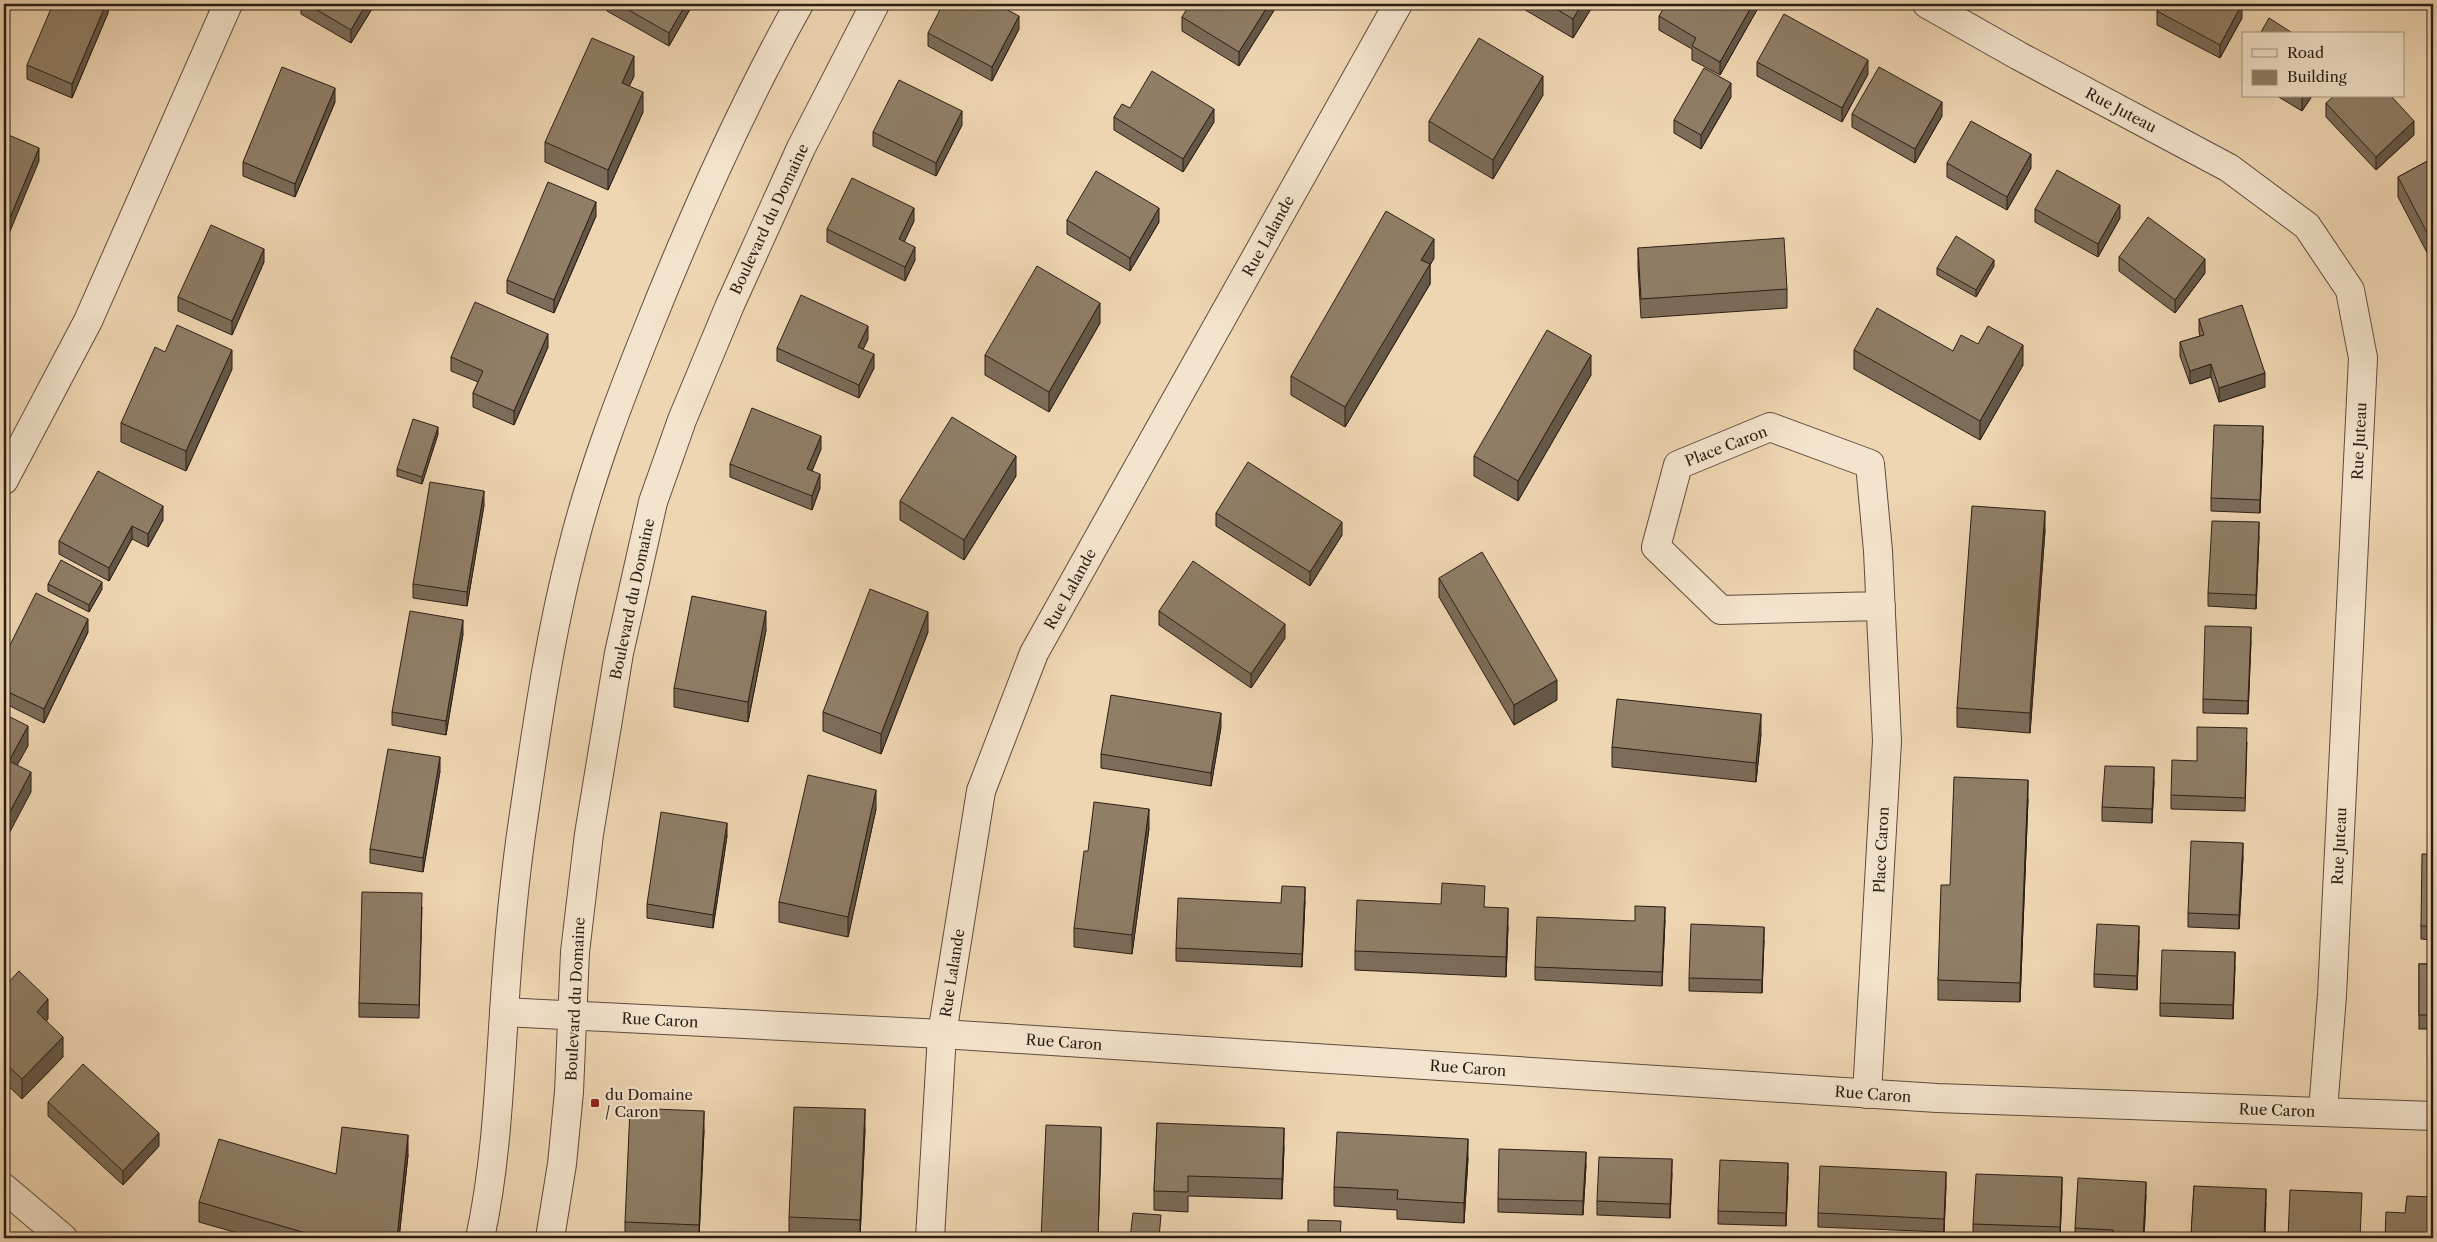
<svg xmlns="http://www.w3.org/2000/svg" width="2437" height="1242" font-family="'Libre Caslon Text',serif">
	<style>
		.lines { fill: none; stroke-linecap: round; stroke-linejoin: round }
		.minor-casing { stroke: #5b4c3c; stroke-width: 30 }
		.minor { stroke: #f5e4cd; stroke-width: 28 }
		.wall { fill: #7c6c59; stroke: #2a1e15 }
		.shaded-wall { fill: #655848; stroke: #2a1e15 }
		.building { fill: #907e67; stroke: #2a1e15 }
		.poi-dot { fill: #8f2418; stroke: #f5e4cd; stroke-width: 2 }
		.labels { text-anchor: middle; dominant-baseline: central; stroke-width: 4.5; stroke-linejoin: round; paint-order: stroke }
		.street-label { font-size: 15px; fill: #2a1e15; stroke: #f5e4cd }
		.poi-label { font-size: 15px; fill: #2a1e15; stroke: #f5e4cd; text-anchor: start }
	</style>
	<rect width="100%" height="100%" fill="#efd6b2"/>
	<filter id="stains"><feTurbulence type="fractalNoise" baseFrequency=".004" numOctaves="4"/><feColorMatrix values="0 0 0 0 .2 0 0 0 0 .09 0 0 0 0 .02 0 0 0 .5 -.17"/></filter>
	<radialGradient id="worn" r=".72"><stop offset=".6" stop-color="#630" stop-opacity="0"/><stop offset="1" stop-color="#630" stop-opacity=".3"/></radialGradient>
	<g class="lines">
		<g class="minor-casing">
			<g id="minor">
				<path d="M1927,4L2019,56L2229,168L2307,226L2350,290L2363,358L2332,995L2323,1111"/>
				<path d="M4,480L88,321L228,4"/>
				<path d="M504,1012L942,1034L1937,1098L2433,1116"/>
				<path d="M1867,1094L1887,741L1878,551L1870,464L1770,427L1678,465L1656,547L1721,610L1881,606"/>
				<path d="M4,1188L63,1238"/>
				<path d="M480,1238C496,1165 499,1088 504,1013C508,946 514,880 524,814C537,725 550,634 573,546C592,471 620,398 649,326C693,216 741,108 799,4"/>
				<path d="M550,1238L562,1164L569,1092L575,952L589,834L619,653L653,502L682,420L730,305L801,148L875,4"/>
				<path d="M930,1238L942,1034L981,791L1034,653L1398,4"/>
			</g>
		</g>
		<use href="#minor" class="minor"/>
	</g>
	<g class="wall">
		<path d="M108,4V13L72,98L27,79V65Z"/>
		<path d="M301,4H375L351,43L301,14Z"/>
		<path d="M607,4H693L669,46L607,11Z"/>
		<path d="M1278,4L1239,66L1182,31V17Z"/>
		<path d="M1515,4H1594L1573,38Z"/>
		<path d="M1758,4V8L1720,75L1692,60V49L1659,30V16Z"/>
		<path d="M2110,4H2119L2117,8Z"/>
		<path d="M2157,11L2242,18L2220,58L2157,25Z"/>
		<path d="M1019,29L992,81L928,46V33Z"/>
		<path d="M1757,62L1868,74L1842,122L1757,76Z"/>
		<path d="M634,76L629,86L643,112L608,190L545,162V142Z"/>
		<path d="M1543,95L1493,179L1429,141V121Z"/>
		<path d="M2277,96H2312L2302,111Z"/>
		<path d="M1731,97L1701,149L1674,133V120Z"/>
		<path d="M335,102L295,197L243,176V162Z"/>
		<path d="M2326,103L2414,135L2376,170L2326,117Z"/>
		<path d="M1130,108L1214,122L1183,172L1114,130V117Z"/>
		<path d="M1852,114L1942,116L1915,163L1852,127Z"/>
		<path d="M962,125L936,176L873,146V132Z"/>
		<path d="M2433,158V264L2398,197V177Z"/>
		<path d="M1947,163L2031,168L2007,210L1947,177Z"/>
		<path d="M2035,209L2120,218L2098,257L2035,222Z"/>
		<path d="M596,216L554,313L507,293V280Z"/>
		<path d="M1067,220L1159,222L1130,271L1067,234Z"/>
		<path d="M914,221L904,242L915,260L905,281L827,242V229Z"/>
		<path d="M1638,248L1787,289V308L1641,318L1638,268Z"/>
		<path d="M2119,257L2205,273L2175,313L2119,271Z"/>
		<path d="M1434,258L1430,265V284L1345,427L1291,395V376Z"/>
		<path d="M264,262L232,335L178,311V297Z"/>
		<path d="M1994,266L1976,297L1937,275V268Z"/>
		<path d="M2199,319L2265,387L2219,402L2211,377L2190,384L2180,356V342L2200,336L2199,332Z"/>
		<path d="M1100,323L1049,412L985,375V355Z"/>
		<path d="M868,339L863,349L874,368L859,398L777,361V348Z"/>
		<path d="M1978,344L2023,365L1980,440L1854,369V350L1953,351Z"/>
		<path d="M548,347L514,425L473,407V393L478,382L451,371V357Z"/>
		<path d="M165,352L232,369L186,471L121,442V423Z"/>
		<path d="M1591,375L1518,501L1474,476V456Z"/>
		<path d="M438,434L422,484L397,476V469Z"/>
		<path d="M2263,440L2260,513L2211,511V498Z"/>
		<path d="M821,449L812,471L820,488L812,510L730,477V464Z"/>
		<path d="M1016,476L964,560L900,520V501Z"/>
		<path d="M484,505L467,606L413,598V584Z"/>
		<path d="M1216,513L1342,535L1310,586L1216,526Z"/>
		<path d="M163,520L148,547L132,539L109,581L59,554V541Z"/>
		<path d="M2045,530L2030,733L1957,727V708Z"/>
		<path d="M2259,536L2256,609L2208,606V593Z"/>
		<path d="M1439,578L1557,700L1514,725L1439,597Z"/>
		<path d="M48,584L102,589L89,612L48,591Z"/>
		<path d="M1159,611L1285,638L1251,688L1159,625Z"/>
		<path d="M766,630L748,722L674,707V688Z"/>
		<path d="M88,632L44,723L4,703V657Z"/>
		<path d="M928,632L881,754L823,731V712Z"/>
		<path d="M463,634L446,735L392,725V712Z"/>
		<path d="M2251,641L2248,714L2203,713V699Z"/>
		<path d="M1221,727L1211,786L1101,768V754Z"/>
		<path d="M1761,734L1756,782L1612,767V747Z"/>
		<path d="M2247,742L2245,811L2171,809V795L2197,761Z"/>
		<path d="M2433,745V822L2431,821Z"/>
		<path d="M440,771L423,872L370,863V849Z"/>
		<path d="M2154,781L2152,823L2102,821V807Z"/>
		<path d="M2028,799L2020,1002L1938,1000V980L1950,885Z"/>
		<path d="M876,809L848,937L779,922V902Z"/>
		<path d="M1149,828L1132,954L1074,947V928Z"/>
		<path d="M727,836L713,928L647,918V904Z"/>
		<path d="M2433,854V940L2421,939V926Z"/>
		<path d="M2243,857L2239,929L2188,927V913Z"/>
		<path d="M1305,901L1302,967L1176,961V948Z"/>
		<path d="M422,907L419,1018L359,1017V1003Z"/>
		<path d="M1485,907L1508,927L1506,977L1355,970V951Z"/>
		<path d="M1665,920L1662,986L1535,980V967L1635,921Z"/>
		<path d="M1764,940L1762,993L1689,991V978Z"/>
		<path d="M2139,940L2137,990L2094,987V974Z"/>
		<rect x="2419" y="964" width="14" height="65"/>
		<path d="M2235,966L2233,1019L2160,1016V1003Z"/>
		<path d="M4,985L48,1019L46,1021L63,1057L22,1099L4,1082Z"/>
		<path d="M48,1102L159,1146L123,1185L48,1116Z"/>
		<path d="M1157,1123L1284,1147L1282,1199L1188,1196V1212L1154,1210V1191Z"/>
		<path d="M865,1129L860,1238H828L789,1237V1217Z"/>
		<path d="M704,1130L699,1238H625V1222Z"/>
		<path d="M408,1155L399,1238H255L199,1222V1202L336,1174Z"/>
		<path d="M1468,1158L1464,1223L1397,1219V1210L1334,1206V1187Z"/>
		<path d="M1586,1165L1583,1215L1498,1212V1199Z"/>
		<path d="M1672,1173L1670,1218L1597,1215V1201Z"/>
		<path d="M1788,1176L1786,1226L1718,1224V1211Z"/>
		<path d="M1946,1185L1944,1232L1818,1227V1213Z"/>
		<path d="M2194,1186L2266,1203L2265,1238H2191Z"/>
		<path d="M2062,1191L2060,1238H1997L1973,1237V1224Z"/>
		<path d="M2146,1195L2144,1238H2075V1228Z"/>
	</g>
	<g class="shaded-wall">
		<path d="M106,4H108V13L72,98V84Z"/>
		<path d="M366,4H375L351,43V30Z"/>
		<path d="M686,4H693L669,46V33Z"/>
		<path d="M1269,4H1278L1239,66V52Z"/>
		<path d="M1582,4H1594L1573,38V19Z"/>
		<path d="M1753,4H1758V8L1720,75V62Z"/>
		<path d="M2242,4V18L2220,58V45Z"/>
		<path d="M1019,16V29L992,81V67Z"/>
		<path d="M634,56V76L622,102V83Z"/>
		<path d="M1868,60V74L1842,122V108Z"/>
		<path d="M1543,76V95L1493,179V160Z"/>
		<path d="M1731,83V97L1701,149V135Z"/>
		<path d="M335,88V102L295,197V184Z"/>
		<path d="M643,92V112L608,190V170Z"/>
		<path d="M2303,96H2312L2302,111V98Z"/>
		<path d="M1942,102V116L1915,163V149Z"/>
		<path d="M1214,109V122L1183,172V159Z"/>
		<path d="M962,111V125L936,176V163Z"/>
		<path d="M2414,121V135L2376,170V157Z"/>
		<path d="M39,148V161L4,246V232Z"/>
		<path d="M2031,154V168L2007,210V197Z"/>
		<path d="M596,202V216L554,313V300Z"/>
		<path d="M2120,205V218L2098,257V244Z"/>
		<path d="M914,208V221L899,253V239Z"/>
		<path d="M1159,208V222L1130,271V258Z"/>
		<path d="M1434,239V258L1430,265V284L1345,427V407L1421,260Z"/>
		<path d="M915,247V260L905,281V267Z"/>
		<path d="M264,249V262L232,335V321Z"/>
		<path d="M2205,259V273L2175,313V300Z"/>
		<path d="M1994,260V266L1976,297V290Z"/>
		<path d="M1100,303V323L1049,412V392Z"/>
		<path d="M868,326V339L858,360V347Z"/>
		<path d="M548,334V347L514,425V411Z"/>
		<path d="M2023,345V365L1980,440V421Z"/>
		<path d="M232,350V369L186,471V451Z"/>
		<path d="M874,354V368L859,398V385Z"/>
		<path d="M1591,355V375L1518,501V481Z"/>
		<path d="M2211,364V377L2190,384V371Z"/>
		<path d="M2265,373V387L2219,402V388Z"/>
		<path d="M2263,426V440L2260,513V500Z"/>
		<path d="M438,427V434L422,484V477Z"/>
		<path d="M821,436V449L807,483V469Z"/>
		<path d="M1016,456V476L964,560V540Z"/>
		<path d="M820,474V488L812,510V496Z"/>
		<path d="M484,491V505L467,606V592Z"/>
		<path d="M163,506V520L148,547V534Z"/>
		<path d="M2045,511V530L2030,733V713Z"/>
		<path d="M1342,522V535L1310,586V572Z"/>
		<path d="M2259,522V536L2256,609V595Z"/>
		<path d="M132,526V539L109,581V568Z"/>
		<path d="M102,582V589L89,612V605Z"/>
		<path d="M766,611V630L748,722V702Z"/>
		<path d="M928,612V632L881,754V734Z"/>
		<path d="M88,619V632L44,723V709Z"/>
		<path d="M463,620V634L446,735V721Z"/>
		<path d="M1285,624V638L1251,688V674Z"/>
		<path d="M2251,627V641L2248,714V701Z"/>
		<path d="M1557,680V700L1514,725V705Z"/>
		<path d="M1221,713V727L1211,786V773Z"/>
		<path d="M1761,714V734L1756,782V763Z"/>
		<path d="M28,726V746L9,780V761Z"/>
		<path d="M440,757V771L423,872V858Z"/>
		<path d="M2154,767V781L2152,823V809Z"/>
		<path d="M31,772V792L4,843V823Z"/>
		<path d="M2028,780V799L2020,1002V983Z"/>
		<path d="M876,790V809L848,937V917Z"/>
		<path d="M1149,809V828L1132,954V935Z"/>
		<path d="M727,823V836L713,928V915Z"/>
		<path d="M2243,843V857L2239,929V915Z"/>
		<path d="M1305,887V901L1302,967V954Z"/>
		<path d="M1665,907V920L1662,986V972Z"/>
		<path d="M1508,908V927L1506,977V957Z"/>
		<path d="M2139,926V940L2137,990V976Z"/>
		<path d="M1764,927V940L1762,993V980Z"/>
		<path d="M2235,952V966L2233,1019V1005Z"/>
		<path d="M48,999V1019L37,1032V1012Z"/>
		<path d="M63,1037V1057L22,1099V1079Z"/>
		<path d="M865,1109V1129L860,1238V1220Z"/>
		<path d="M704,1111V1130L699,1238V1225Z"/>
		<path d="M1101,1127V1147L1098,1238Z"/>
		<path d="M1284,1128V1147L1282,1199V1179Z"/>
		<path d="M159,1133V1146L123,1185V1171Z"/>
		<path d="M408,1135V1155L399,1238H397Z"/>
		<path d="M1468,1139V1158L1464,1223V1203Z"/>
		<path d="M1586,1152V1165L1583,1215V1201Z"/>
		<path d="M1672,1159V1173L1670,1218V1204Z"/>
		<path d="M1788,1163V1176L1786,1226V1213Z"/>
		<path d="M1946,1172V1185L1944,1232V1219Z"/>
		<path d="M2062,1177V1191L2060,1238V1227Z"/>
		<path d="M2146,1182V1195L2144,1238H2143Z"/>
		<path d="M2266,1189V1203L2264,1238Z"/>
	</g>
	<g class="building">
		<path d="M53,4H106L72,84L27,65Z"/>
		<path d="M307,4H366L351,30Z"/>
		<path d="M618,4H686L669,33Z"/>
		<path d="M943,4H996L1019,16L992,67L928,33Z"/>
		<path d="M1190,4H1269L1239,52L1182,17Z"/>
		<path d="M1548,4H1582L1573,19Z"/>
		<path d="M1666,4H1753L1720,62L1692,46L1696,38L1659,16Z"/>
		<path d="M2161,4H2242L2220,45L2157,11Z"/>
		<path d="M1784,14L1868,60L1842,108L1757,62Z"/>
		<path d="M2269,18L2294,34H2260Z"/>
		<path d="M592,38L634,56L622,83L643,92L608,170L545,142Z"/>
		<path d="M1479,38L1543,76L1493,160L1429,121Z"/>
		<path d="M282,67L335,88L295,184L243,162Z"/>
		<path d="M1879,67L1942,102L1915,149L1852,114Z"/>
		<path d="M1704,68L1731,83L1701,135L1674,120Z"/>
		<path d="M1152,71L1214,109L1183,159L1114,117L1122,104L1130,108Z"/>
		<path d="M899,80L962,111L936,163L873,132Z"/>
		<path d="M2334,96H2391L2414,121L2376,157L2326,103Z"/>
		<path d="M1971,121L2031,154L2007,197L1947,163Z"/>
		<path d="M4,133L39,148L4,232Z"/>
		<path d="M2433,158V244L2398,177Z"/>
		<path d="M2057,170L2120,205L2098,244L2035,209Z"/>
		<path d="M1096,171L1159,208L1130,258L1067,220Z"/>
		<path d="M852,178L914,208L899,239L915,247L905,267L827,229Z"/>
		<path d="M548,182L596,202L554,300L507,280Z"/>
		<path d="M1386,211L1434,239L1421,260L1430,264L1345,407L1291,376Z"/>
		<path d="M2148,217L2205,259L2175,300L2119,257Z"/>
		<path d="M211,225L264,249L232,321L178,297Z"/>
		<path d="M1956,236L1994,260L1976,290L1937,268Z"/>
		<path d="M1784,238L1787,289L1641,299L1638,248Z"/>
		<path d="M1037,266L1100,303L1049,392L985,355Z"/>
		<path d="M801,295L868,326L858,347L874,354L859,385L777,348Z"/>
		<path d="M475,302L548,334L514,411L473,393L483,371L451,357Z"/>
		<path d="M2242,305L2265,373L2219,388L2211,364L2190,371L2180,342L2204,335L2199,319Z"/>
		<path d="M1877,308L1953,351L1961,335L1978,344L1988,326L2023,345L1980,421L1854,350Z"/>
		<path d="M177,325L232,350L186,451L121,423L155,347L165,352Z"/>
		<path d="M1547,330L1591,355L1518,481L1474,456Z"/>
		<path d="M752,408L821,436L807,469L820,474L812,496L730,464Z"/>
		<path d="M952,417L1016,456L964,540L900,501Z"/>
		<path d="M413,419L438,427L422,477L397,469Z"/>
		<path d="M2214,425L2263,426L2260,500L2211,498Z"/>
		<path d="M1248,462L1342,522L1310,572L1216,513Z"/>
		<path d="M98,471L163,506L148,534L132,526L109,568L59,541Z"/>
		<path d="M430,482L484,491L467,592L413,584Z"/>
		<path d="M1972,506L2045,511L2030,713L1957,708Z"/>
		<path d="M2212,521L2259,522L2256,595L2208,593Z"/>
		<path d="M1482,552L1557,680L1514,705L1439,578Z"/>
		<path d="M61,560L102,582L89,605L48,584Z"/>
		<path d="M1193,561L1285,624L1251,674L1159,611Z"/>
		<path d="M870,589L928,612L881,734L823,712Z"/>
		<path d="M36,593L88,619L44,709L4,690V657Z"/>
		<path d="M692,596L766,611L748,702L674,688Z"/>
		<path d="M410,611L463,620L446,721L392,712Z"/>
		<path d="M2205,626L2251,627L2248,701L2203,699Z"/>
		<path d="M1111,695L1221,713L1211,773L1101,754Z"/>
		<path d="M1617,699L1761,714L1756,763L1612,747Z"/>
		<path d="M4,714L28,726L9,761L31,772L4,823Z"/>
		<path d="M2197,727L2247,728L2245,798L2171,795L2172,760L2197,761Z"/>
		<path d="M2433,745V808H2431Z"/>
		<path d="M388,749L440,757L423,858L370,849Z"/>
		<path d="M2105,766L2154,767L2152,809L2102,807Z"/>
		<path d="M808,775L876,790L848,917L779,902Z"/>
		<path d="M1954,777L2028,780L2020,983L1938,980L1941,885H1950Z"/>
		<path d="M1094,802L1149,809L1132,935L1074,928L1084,851H1088Z"/>
		<path d="M661,812L727,823L713,915L647,904Z"/>
		<path d="M2191,841L2243,843L2239,915L2188,913Z"/>
		<path d="M2422,854H2433V926H2421Z"/>
		<path d="M1442,883L1485,886L1484,907L1508,908L1506,957L1355,951L1357,900L1441,904Z"/>
		<path d="M1282,886L1305,887L1302,954L1176,948L1178,898L1281,903Z"/>
		<path d="M362,892L422,893L419,1005L359,1003Z"/>
		<path d="M1635,906L1665,907L1662,972L1535,967L1537,917L1635,921Z"/>
		<path d="M1691,924L1764,927L1762,980L1689,978Z"/>
		<path d="M2097,924L2139,926L2137,976L2094,974Z"/>
		<path d="M2162,950L2235,952L2233,1005L2160,1003Z"/>
		<rect x="2419" y="964" width="14" height="51"/>
		<path d="M19,971L48,999L37,1012L63,1037L22,1079L4,1062V985L5,986Z"/>
		<path d="M83,1064L159,1133L123,1171L48,1102Z"/>
		<path d="M794,1107L865,1109L860,1220L789,1217Z"/>
		<path d="M630,1108L704,1111L699,1225L625,1222Z"/>
		<path d="M1157,1123L1284,1128L1282,1179L1188,1176V1192L1154,1191Z"/>
		<path d="M1046,1125L1101,1127L1098,1238H1041Z"/>
		<path d="M342,1127L408,1135L397,1238H323L199,1202L219,1139L336,1174Z"/>
		<path d="M1337,1132L1468,1139L1464,1203L1397,1199L1398,1190L1334,1187Z"/>
		<path d="M1499,1149L1586,1152L1583,1201L1498,1199Z"/>
		<path d="M1599,1157L1672,1159L1670,1204L1597,1201Z"/>
		<path d="M1720,1160L1788,1163L1786,1213L1718,1211Z"/>
		<path d="M1820,1166L1946,1172L1944,1219L1818,1213Z"/>
		<path d="M1976,1174L2062,1177L2060,1227L1973,1224Z"/>
		<path d="M2078,1178L2146,1182L2143,1238H2113V1230L2075,1228Z"/>
		<path d="M2194,1186L2266,1189L2264,1238L2191,1234Z"/>
		<path d="M2290,1190L2362,1193L2360,1238H2288Z"/>
		<path d="M2407,1196L2433,1197V1238H2385L2386,1212L2405,1213Z"/>
		<path d="M1133,1213L1161,1215L1159,1238H1130Z"/>
		<path d="M1308,1220L1341,1221L1340,1238H1308Z"/>
	</g>
	<rect class="poi-dot" x="590" y="1098" width="10" height="10" rx="2.5"/>
	<g class="labels">
		<g class="street-label">
			<text transform="translate(2121 110) rotate(28)">Rue Juteau</text>
			<text transform="translate(769 219) rotate(-65)">Boulevard du Domaine</text>
			<text transform="translate(1268 236) rotate(-61)">Rue Lalande</text>
			<text transform="translate(2359 441) rotate(-87)">Rue Juteau</text>
			<text transform="translate(1726 446) rotate(-21)">Place Caron</text>
			<text transform="translate(1070 589) rotate(-61)">Rue Lalande</text>
			<text transform="translate(632 599) rotate(-78)">Boulevard du Domaine</text>
			<text transform="translate(2339 846) rotate(-87)">Rue Juteau</text>
			<text transform="translate(1881 850) rotate(-87)">Place Caron</text>
			<text transform="translate(952 973) rotate(-81)">Rue Lalande</text>
			<text transform="translate(575 999) rotate(-87)">Boulevard du Domaine</text>
			<text transform="translate(660 1020) rotate(3)">Rue Caron</text>
			<text transform="translate(1064 1042) rotate(4)">Rue Caron</text>
			<text transform="translate(1468 1068) rotate(4)">Rue Caron</text>
			<text transform="translate(1873 1094) rotate(4)">Rue Caron</text>
			<text transform="translate(2277 1110) rotate(2)">Rue Caron</text>
		</g>
		<g class="poi-label">
			<text x="605" y="1094">du Domaine<tspan x="605" dy="17">/ Caron</tspan></text>
		</g>
	</g>
	<rect width="2437" height="1242" fill="none" stroke="#efd6b2" stroke-width="20"/>
	<rect x="5" y="5" width="2427" height="1232" fill="none" stroke="#2a1e15" stroke-width="2.5"/>
	<rect x="10" y="10" width="2417" height="1222" fill="none" stroke="#2a1e15"/>
	<rect x="2242" y="32" width="162" height="65" fill="#f5e4cd" stroke="#a49583"/>
	<rect x="2252" y="49" width="25" height="8" fill="#f5e4cd" stroke="#a49583"/>
	<text x="2287" y="58" font-size="15" fill="#2a1e15">Road</text>
	<rect x="2252" y="70" width="25" height="15" fill="#907e67" stroke="#a49583"/>
	<text x="2287" y="82" font-size="15" fill="#2a1e15">Building</text>
	<rect width="100%" height="100%" filter="url(#stains)"/>
	<rect width="100%" height="100%" fill="url(#worn)"/>
</svg>
